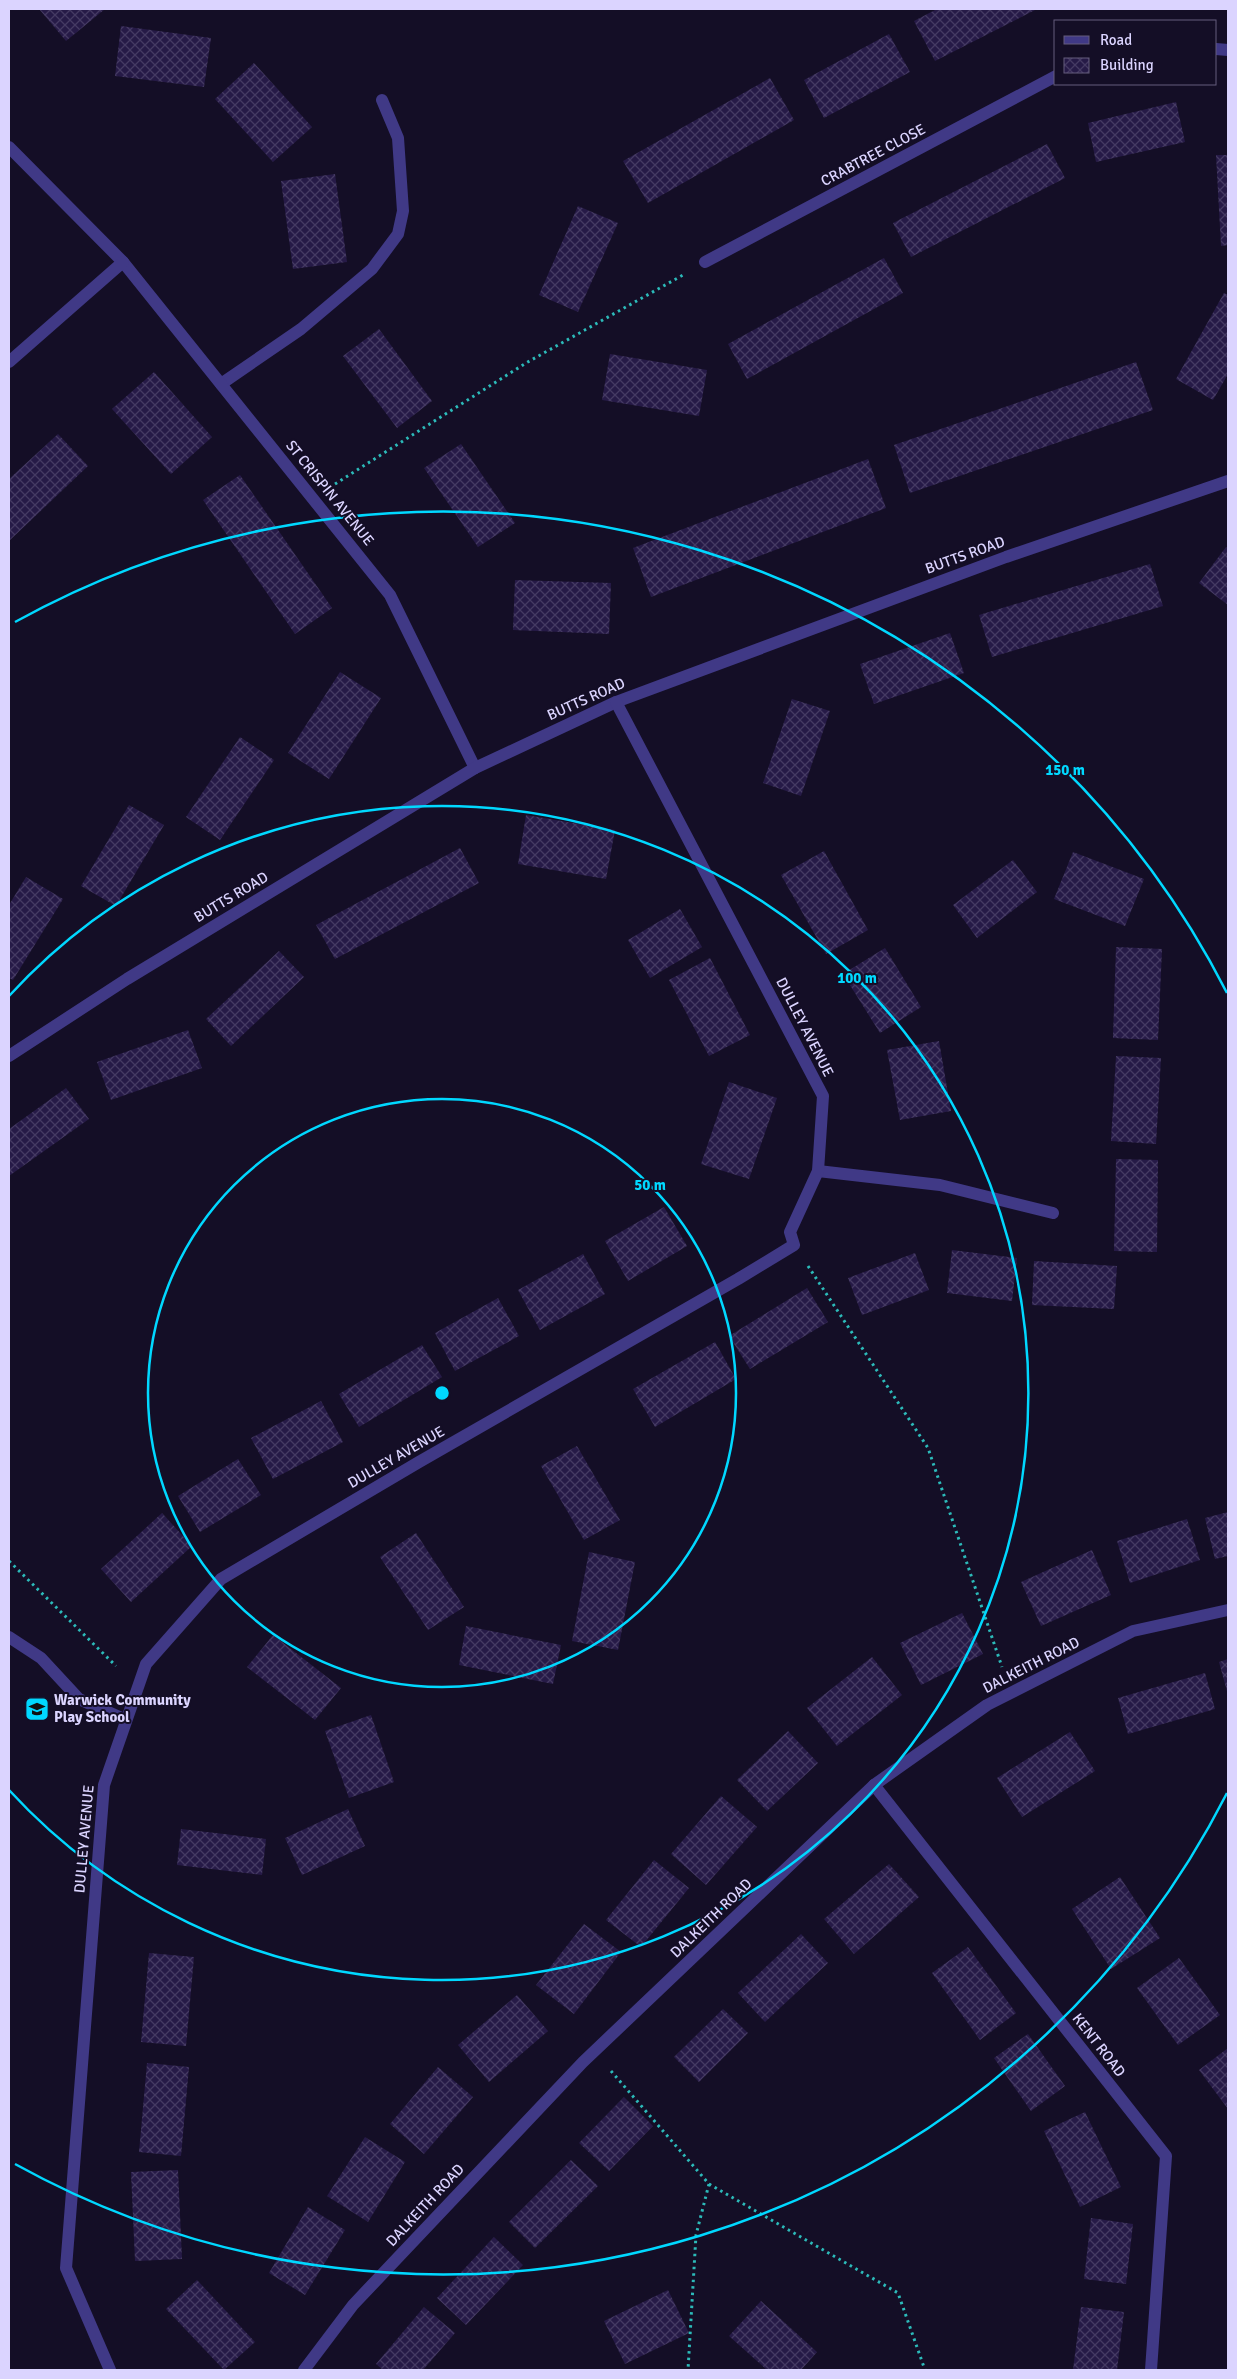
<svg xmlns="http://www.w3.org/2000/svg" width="1237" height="2379" font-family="Signika,sans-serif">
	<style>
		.building { fill: url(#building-cross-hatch) }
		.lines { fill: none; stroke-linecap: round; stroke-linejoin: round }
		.path { stroke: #2cbab9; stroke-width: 3; stroke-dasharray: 2.5 4; stroke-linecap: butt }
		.lane { stroke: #403986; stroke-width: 12 }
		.street { stroke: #403986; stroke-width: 12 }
		.ring { fill: none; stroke: #00d8ff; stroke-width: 2.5 }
		.labels { text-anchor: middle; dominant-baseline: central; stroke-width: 4; stroke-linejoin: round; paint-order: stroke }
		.street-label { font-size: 15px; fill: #dbd4ff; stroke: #140e26 }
		.poi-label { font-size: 15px; font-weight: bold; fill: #dbd4ff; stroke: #140e26; text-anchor: start }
		.centre { fill: #00d8ff; stroke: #140e26; stroke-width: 2.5 }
		.ring-label { font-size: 15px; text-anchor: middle; font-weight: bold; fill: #00d8ff; stroke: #140e26; stroke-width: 4; stroke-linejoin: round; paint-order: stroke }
	</style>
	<defs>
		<pattern id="building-cross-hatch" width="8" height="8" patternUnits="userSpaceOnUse" patternTransform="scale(1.25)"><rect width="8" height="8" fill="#261a47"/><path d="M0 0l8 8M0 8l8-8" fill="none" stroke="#453a63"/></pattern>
	</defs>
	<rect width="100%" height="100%" fill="#140e26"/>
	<g class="building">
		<path d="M39,9H105L66,41Z"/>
		<path d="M937,9H1037L935,61L914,21Z"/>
		<path d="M121,26L211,38L204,87L115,76Z"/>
		<path d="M889,34L910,72L824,118L804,80Z"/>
		<path d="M254,63L312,127L273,162L215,99Z"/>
		<path d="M770,78L794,120L648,203L623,161Z"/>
		<path d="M1176,102L1185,142L1096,162L1088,123Z"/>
		<path d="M1047,144L1065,178L911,257L893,223Z"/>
		<path d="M1216,155H1228V245L1221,246Z"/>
		<path d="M335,174L347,262L293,269L281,181Z"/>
		<path d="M578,206L618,223L578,312L539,295Z"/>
		<path d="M884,258L903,293L747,379L728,344Z"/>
		<path d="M1224,293L1228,295V374L1213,400L1176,379Z"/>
		<path d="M379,329L432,401L397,428L343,356Z"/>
		<path d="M610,354L707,370L699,416L602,400Z"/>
		<path d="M1136,362L1153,410L910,493L894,445Z"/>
		<path d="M154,372L212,437L171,474L112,409Z"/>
		<path d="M58,434L88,466L9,541V479Z"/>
		<path d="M461,444L515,523L478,547L424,468Z"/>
		<path d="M868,459L886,508L651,597L633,548Z"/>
		<path d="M240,475L332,608L295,634L203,500Z"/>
		<path d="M1226,547L1228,549V605L1199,583Z"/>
		<path d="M1150,564L1163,606L992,657L979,615Z"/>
		<path d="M515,580L611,583L609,634L513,630Z"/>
		<path d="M950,633L964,673L874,704L860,664Z"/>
		<path d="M340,672L381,698L329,779L288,753Z"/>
		<path d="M792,699L830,711L801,796L763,783Z"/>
		<path d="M240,737L274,760L220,840L186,817Z"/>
		<path d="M129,805L164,825L116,906L81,886Z"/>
		<path d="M526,815L615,830L606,879L518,864Z"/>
		<path d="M460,848L479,883L335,959L316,925Z"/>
		<path d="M824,851L868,930L826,954L781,875Z"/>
		<path d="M1073,852L1144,879L1125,926L1054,899Z"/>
		<path d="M1013,860L1037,892L977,938L953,905Z"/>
		<path d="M26,877L63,899L13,980L9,978V905Z"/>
		<path d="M680,909L702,947L650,978L628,940Z"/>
		<path d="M1116,947L1162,949L1158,1040L1113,1038Z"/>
		<path d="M885,948L921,1007L880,1033L843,974Z"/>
		<path d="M279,951L304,977L231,1046L206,1019Z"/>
		<path d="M710,958L750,1035L709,1056L669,980Z"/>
		<path d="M188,1030L202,1068L111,1100L97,1062Z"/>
		<path d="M939,1041L951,1111L900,1120L887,1050Z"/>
		<path d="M1116,1056L1161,1058L1156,1144L1111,1141Z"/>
		<path d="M729,1082L777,1098L749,1179L701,1164Z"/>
		<path d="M66,1088L89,1119L9,1176V1129Z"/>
		<path d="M1116,1159L1158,1160L1157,1252L1114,1251Z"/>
		<path d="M664,1207L687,1246L628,1281L605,1241Z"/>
		<path d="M952,1250L1017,1258L1012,1301L947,1293Z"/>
		<path d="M915,1253L929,1290L862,1315L848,1278Z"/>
		<path d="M583,1254L605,1294L540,1330L518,1290Z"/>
		<path d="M1034,1261L1117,1266L1114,1309L1032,1305Z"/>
		<path d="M807,1288L828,1322L750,1369L729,1336Z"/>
		<path d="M498,1298L519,1336L455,1371L435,1333Z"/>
		<path d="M715,1342L736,1379L655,1427L633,1389Z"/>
		<path d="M422,1345L442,1377L359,1427L339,1394Z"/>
		<path d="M321,1401L343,1442L273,1479L251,1438Z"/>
		<path d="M577,1446L620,1520L584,1540L541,1466Z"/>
		<path d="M238,1459L261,1495L200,1532L178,1496Z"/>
		<path d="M1228,1512V1556L1215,1559L1205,1518Z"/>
		<path d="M162,1513L192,1546L131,1602L101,1569Z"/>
		<path d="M1187,1519L1200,1560L1130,1583L1117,1541Z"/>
		<path d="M416,1533L464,1607L428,1630L380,1557Z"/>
		<path d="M1092,1550L1111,1595L1041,1626L1021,1582Z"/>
		<path d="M589,1552L635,1562L618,1650L572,1641Z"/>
		<path d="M962,1613L983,1654L921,1685L900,1643Z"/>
		<path d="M466,1626L561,1645L553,1684L459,1665Z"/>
		<path d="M273,1635L341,1688L315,1720L247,1667Z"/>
		<path d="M872,1657L902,1695L837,1746L807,1708Z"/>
		<path d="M1228,1659V1695L1219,1662Z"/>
		<path d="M1205,1673L1215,1709L1128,1734L1118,1698Z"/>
		<path d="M371,1715L394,1782L349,1798L325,1731Z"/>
		<path d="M788,1731L818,1763L767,1811L737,1780Z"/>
		<path d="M1070,1732L1095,1771L1022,1817L997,1778Z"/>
		<path d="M721,1796L757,1827L706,1885L671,1854Z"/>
		<path d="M348,1809L365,1846L302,1875L285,1838Z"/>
		<path d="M181,1829L266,1839L262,1875L177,1865Z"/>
		<path d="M654,1860L689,1888L641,1947L606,1920Z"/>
		<path d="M889,1864L919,1897L854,1954L824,1919Z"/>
		<path d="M1120,1877L1160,1938L1111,1969L1072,1909Z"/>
		<path d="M584,1924L621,1952L574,2014L536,1985Z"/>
		<path d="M801,1934L828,1963L765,2022L738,1993Z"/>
		<path d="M968,1947L1016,2013L980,2040L932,1973Z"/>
		<path d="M149,1953L194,1957L186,2046L141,2042Z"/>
		<path d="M1179,1958L1220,2015L1178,2045L1137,1988Z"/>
		<path d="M517,1995L548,2031L489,2082L458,2045Z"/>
		<path d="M723,2009L748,2033L699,2082L674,2057Z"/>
		<path d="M1028,2034L1065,2086L1031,2111L994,2058Z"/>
		<path d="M1228,2048V2109L1199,2070Z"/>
		<path d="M147,2063L189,2067L181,2156L139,2152Z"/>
		<path d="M438,2067L473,2097L424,2154L390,2124Z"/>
		<path d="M624,2097L653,2126L609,2171L579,2143Z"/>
		<path d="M1085,2112L1121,2187L1080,2207L1044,2131Z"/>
		<path d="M365,2137L405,2162L368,2222L327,2196Z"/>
		<path d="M571,2160L598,2186L535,2248L509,2222Z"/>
		<path d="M178,2170L182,2259L135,2261L131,2172Z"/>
		<path d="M308,2207L345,2230L305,2295L269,2273Z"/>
		<path d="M1091,2218L1133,2224L1126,2284L1084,2279Z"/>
		<path d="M494,2237L523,2265L466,2325L437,2298Z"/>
		<path d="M197,2280L255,2342L224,2370L166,2309Z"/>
		<path d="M668,2290L689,2333L625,2364L604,2321Z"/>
		<path d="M761,2301L817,2352L801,2370H767L729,2336Z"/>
		<path d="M424,2307L455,2333L423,2370H383L376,2364Z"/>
		<path d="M1081,2307L1124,2312L1117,2370H1073Z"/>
	</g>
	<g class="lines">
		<g class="path">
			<path d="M335,484L526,363L683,275"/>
			<path d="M808,1266L928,1448L1002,1667"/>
			<path d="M9,1561L116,1666"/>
			<path d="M611,2071L709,2184L696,2235L688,2370"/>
			<path d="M709,2184L898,2293L925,2370"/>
		</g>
		<g class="lane">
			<path d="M221,384L301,329L372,269L398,234L403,211L398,138L382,100"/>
			<path d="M9,1637L41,1658L79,1699L126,1720"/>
		</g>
		<g class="street">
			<path d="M1216,49L1228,50"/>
			<path d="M9,147L123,262L390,595L475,768"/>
			<path d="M705,262L1056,76"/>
			<path d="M9,362L123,262"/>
			<path d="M9,1056L127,979L475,768L616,702L1006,557L1228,481"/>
			<path d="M818,1171L940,1185L1053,1213"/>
			<path d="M874,1785L1166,2156L1151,2370"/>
			<path d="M110,2370L66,2268L104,1785L146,1664L221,1579L419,1462L738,1279L794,1245L790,1232L818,1171L823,1096L616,702"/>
			<path d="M304,2370L353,2305L583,2062L874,1785L987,1705L1133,1631L1228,1610"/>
		</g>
	</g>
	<g class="ring">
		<circle cx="442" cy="1393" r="294"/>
		<path d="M9 996A587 587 0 1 1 9 1790"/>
		<path d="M1227 1793A881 881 0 0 1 15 2164M15 622A881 881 0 0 1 1227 993"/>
	</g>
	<defs>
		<g id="school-square" transform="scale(1.25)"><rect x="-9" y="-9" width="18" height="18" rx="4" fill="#00d8ff" stroke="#140e26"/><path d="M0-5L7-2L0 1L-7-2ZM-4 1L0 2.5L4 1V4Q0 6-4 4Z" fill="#111"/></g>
	</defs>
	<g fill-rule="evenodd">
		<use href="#school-square" x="37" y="1709"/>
	</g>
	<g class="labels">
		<g class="street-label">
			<text transform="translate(873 155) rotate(-28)">CRABTREE CLOSE</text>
			<text transform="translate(330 493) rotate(51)">ST CRISPIN AVENUE</text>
			<text transform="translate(965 555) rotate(-20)">BUTTS ROAD</text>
			<text transform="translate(586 699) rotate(-24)">BUTTS ROAD</text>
			<text transform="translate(231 897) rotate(-31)">BUTTS ROAD</text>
			<text transform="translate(805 1027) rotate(63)">DULLEY AVENUE</text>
			<text transform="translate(396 1457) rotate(-30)">DULLEY AVENUE</text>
			<text transform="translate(1031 1665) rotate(-27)">DALKEITH ROAD</text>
			<text transform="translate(84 1839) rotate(-85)">DULLEY AVENUE</text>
			<text transform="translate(711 1918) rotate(-44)">DALKEITH ROAD</text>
			<text transform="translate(1099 2045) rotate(52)">KENT ROAD</text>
			<text transform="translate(425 2205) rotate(-47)">DALKEITH ROAD</text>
		</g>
		<g class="poi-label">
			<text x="54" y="1700">Warwick Community<tspan x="54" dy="17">Play School</tspan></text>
		</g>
	</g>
	<circle cx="442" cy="1393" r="8" class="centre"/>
	<g class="ring-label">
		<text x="1065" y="775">150 m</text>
		<text x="857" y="983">100 m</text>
		<text x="650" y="1190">50 m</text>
	</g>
	<rect width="1237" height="2379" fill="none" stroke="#dbd4ff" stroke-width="20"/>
	<rect x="1054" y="20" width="162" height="65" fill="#140e26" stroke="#645d7d"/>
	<rect x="1064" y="36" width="25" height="8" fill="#403986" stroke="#645d7d"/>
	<text x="1100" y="45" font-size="15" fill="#dbd4ff">Road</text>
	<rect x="1064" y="58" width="25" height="15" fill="url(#building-cross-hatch)" stroke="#645d7d"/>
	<text x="1100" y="70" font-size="15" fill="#dbd4ff">Building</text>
</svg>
